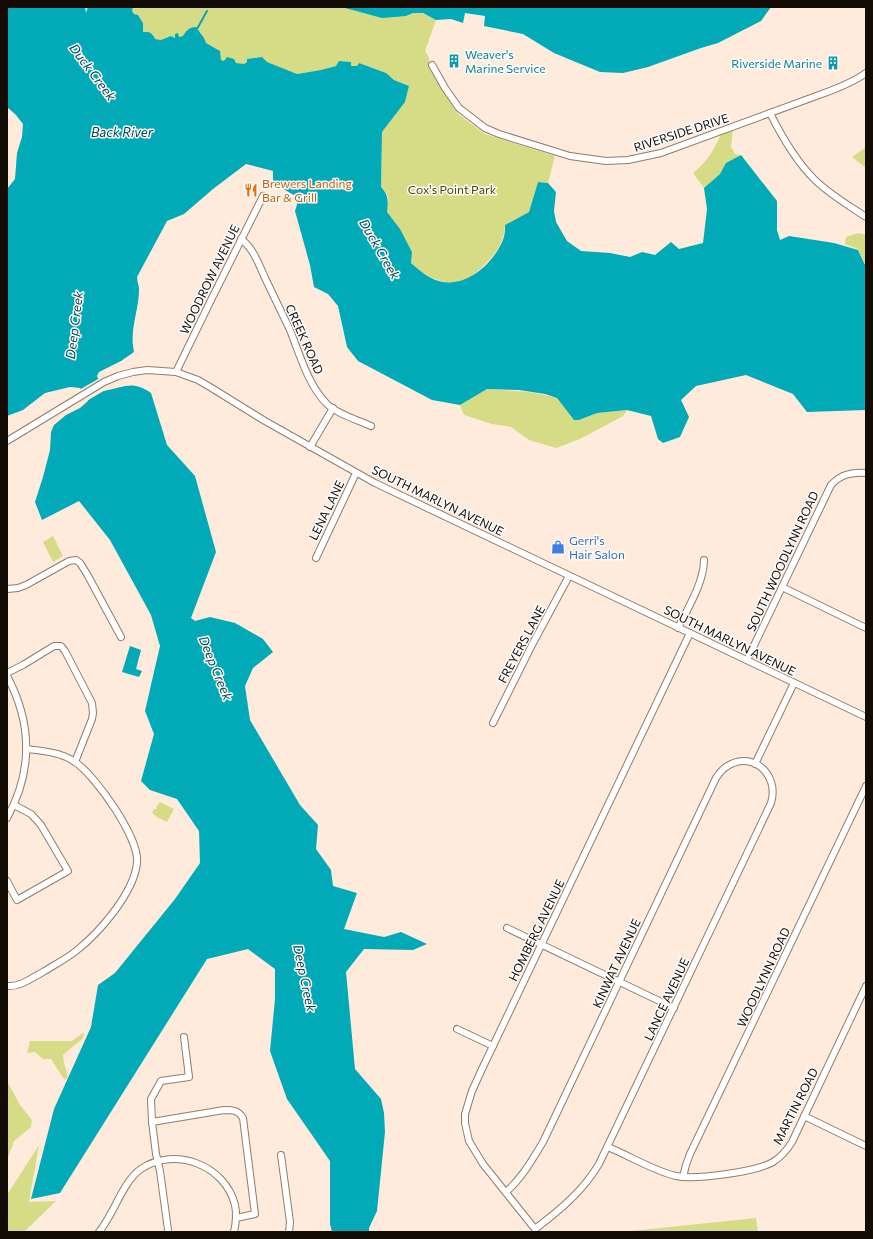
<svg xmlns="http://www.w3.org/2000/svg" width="873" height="1239" font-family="Commissioner,sans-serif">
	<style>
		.green { fill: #d6dc86 }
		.water { fill: #01aab6 }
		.pier { fill: #feebdb }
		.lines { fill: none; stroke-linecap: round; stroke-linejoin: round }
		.stream { stroke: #01aab6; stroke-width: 2 }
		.minor-casing { stroke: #917c69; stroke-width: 8 }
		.minor { stroke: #fff; stroke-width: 6 }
		.labels { text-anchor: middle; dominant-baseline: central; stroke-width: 3; stroke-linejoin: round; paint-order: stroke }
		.culture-label { font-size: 12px; fill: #0d838f; stroke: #fcfcfc; text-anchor: start }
		.street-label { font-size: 12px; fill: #130c05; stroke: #fcfcfc }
		.food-label { font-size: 12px; fill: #c56008; stroke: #fcfcfc; text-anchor: start }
		.park-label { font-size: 12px; fill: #454700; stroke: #fcfcfc }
		.shop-label { font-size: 12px; fill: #366cbe; stroke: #fcfcfc; text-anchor: start }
		.water-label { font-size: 13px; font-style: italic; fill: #07454a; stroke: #fcfcfc }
	</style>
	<rect width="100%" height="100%" fill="#feebdb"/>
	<g class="green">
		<path d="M133,7H341L366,14L406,16L413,13H423L436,20L425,51L429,57L430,70L458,114L485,134L555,156L548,183L538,182L529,212L505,225C504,230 504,237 501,243C496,255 473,279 460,282C444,285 423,276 412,264C410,261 387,216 387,212C385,200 394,199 381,187L382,132L405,102L409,86L394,80L386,73L359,63L357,66H350L351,62L339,61L336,66L321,70L297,74L266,62L262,57L247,59V62L244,64L224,62L221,60L217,49L206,43L200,32L179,37L178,33L176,38L171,36L161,40L155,39L153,34L143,32V23L138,15L134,14L132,11Z"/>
		<path d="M733,129L731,147L735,154L741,155L726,163L720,174L704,188L693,173C707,162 714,150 721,134Z"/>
		<path d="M866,147V168L852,157Z"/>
		<path d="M858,233L866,235V266L858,249L845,244L846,237Z"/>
		<path d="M487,389L530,392L557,398L574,420H579L597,413L627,410L623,416L580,439L556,448L529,440L511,427L492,424L464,415L460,405Z"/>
		<path d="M53,536L63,556L53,562L43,542Z"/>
		<path d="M160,802L174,809L167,822L159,818H158L152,813L154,809H157L156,807Z"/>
		<path d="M84,1032L83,1038L63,1055L64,1063L68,1077L65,1080C59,1073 56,1066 51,1059H43L35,1052L27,1053L30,1041H72Z"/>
		<path d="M7,1081L20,1105L32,1120L31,1127L14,1141L7,1160Z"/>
		<path d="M39,1145L29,1202L56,1201L24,1232H7V1195Z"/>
		<path d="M756,1218L758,1232H621Z"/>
	</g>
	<g class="water">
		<path d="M7,7H85L86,13L88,7H133L132,11L134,14L138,15L143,23V32C150,32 152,32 155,39L161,40L171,36L175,38V34L178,33L179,37L183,36C186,31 189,27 196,27L204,38L206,43L220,51L221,60L224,61L227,57L234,59L236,63L244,64L247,62V59L262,57L267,62L297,74L321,70L336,66L339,61L351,62V66H357L359,63L386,73L394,80L409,86L405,102L382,132L381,187C389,195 388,202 387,212L400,229L412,252L411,263C421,272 431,280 443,282C469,286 494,262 503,240C505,235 505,229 505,225L529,212L538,182L548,183L556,192L554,211L556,222L567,241L581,251L610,253L630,257L642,252L655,255L671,242L679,249L703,243L707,209L704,188L720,174L726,163L741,155L777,201V230L780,240L789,236L834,243L858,250L866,267V410L807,412L793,394L746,375L696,386L681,400L689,417L680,437L663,443L658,439L651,416L627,410L597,413L579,420H574L557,398L545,394L519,390L487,389L460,405L432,400L358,361L347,347L338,306L328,294L314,287L310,265L295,211L299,198L273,183V171L246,164L213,189L184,214L167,221L137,277C137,281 139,286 139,289C139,311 129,330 134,352L121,361L99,372L97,376L104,391C124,387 133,380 151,393L167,445L195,476L216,552L191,618L195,621L210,617L235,623L263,639L273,652L253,668L245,686L250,720L300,805L318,825L316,849L331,870L333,886L357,893L344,929L384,937L401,932L427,944L413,950L364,949L346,972L355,1069L381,1099L384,1113L385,1132L377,1211L369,1228V1232H332L330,1224V1161L287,1099L270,1051L275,999V969L248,949L207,959L60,1193L31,1199L54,1109L91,1027L98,985L115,973L175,899L200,863L199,831L177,799L150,790L141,781L154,734L145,711L160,646L151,615L110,540L79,501L42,520L35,502L43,477L50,450L51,432L54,425L66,415L80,408L88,401L80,388L70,387L45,393L23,410L7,416V189L15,179L17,153L22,137L23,124L16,115L7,107Z"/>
		<path d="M341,7H771L761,21L718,43L701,48L648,67L623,73L600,72L554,53L523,34L484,26L485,16L465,13L463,23L451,19L436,20L423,13H413L406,16L382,18Z"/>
		<path d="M130,646L141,650L136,669L142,671L139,677L122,672Z"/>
	</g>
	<path class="pier" d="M100,378L106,389H107L85,402V401L79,390Z"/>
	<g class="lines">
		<path class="stream" d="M197,29L207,11"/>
		<g class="minor-casing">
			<g id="minor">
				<path d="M432,65L445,88L459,108L485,128L499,134L570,156L606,161L628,160L661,153L819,95C836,89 852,83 866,73"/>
				<path d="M770,113C782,137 795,160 814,179C829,194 848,205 866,217"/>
				<path d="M241,239C254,249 259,265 266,280C274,297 282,313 290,330C300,355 308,385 327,404C337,414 358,420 371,426"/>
				<path d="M176,372L212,298L263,196"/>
				<path d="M7,441L104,382L118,376L133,372L147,370L176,372L198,380L210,387L265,421L375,483L866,717"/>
				<path d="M310,447L333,408"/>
				<path d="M316,558L356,473"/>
				<path d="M782,587L866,628"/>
				<path d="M7,589L18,588L26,585L69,561L76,560L80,563L87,574L121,637"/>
				<path d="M678,628C688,608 704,582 704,560"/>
				<path d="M747,660L831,485C841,474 852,472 866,473"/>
				<path d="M7,673L23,665L54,646H61L65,651L92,703L93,713L92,719L75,762"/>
				<path d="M7,676C32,723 33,771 7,818"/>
				<path d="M493,723L533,643L569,576"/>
				<path d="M755,764L794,683"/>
				<path d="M7,881L17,900L68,871L41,825L31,814L14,805"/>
				<path d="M507,928L674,1008"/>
				<path d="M7,986C21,987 31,978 43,972C54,965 66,959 76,951C99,933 134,893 137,863C140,839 96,776 75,762C61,752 43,751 26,749"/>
				<path d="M457,1029L493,1046"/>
				<path d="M804,1116L866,1146"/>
				<path d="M152,1122L151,1099L161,1081L189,1077L184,1037"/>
				<path d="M608,1147C630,1156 654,1171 676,1176C695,1180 756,1172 773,1162C781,1157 787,1150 792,1142L866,986"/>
				<path d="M281,1155L290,1222L289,1232"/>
				<path d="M683,1177L686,1165L690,1154L866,786"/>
				<path d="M506,1192C522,1178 532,1160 543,1142L716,778C719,774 721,770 726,767C751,749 780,774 771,803L599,1164C583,1191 560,1210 535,1229L483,1164L469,1141L465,1123V1114L472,1091L482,1069L690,633"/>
				<path d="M168,1230L160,1171L156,1154L152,1122L224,1110C233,1110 238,1110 243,1118L255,1214L236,1218"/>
				<path d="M99,1232C114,1214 123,1181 141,1169C175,1146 225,1165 235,1205C237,1214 236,1223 234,1232"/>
			</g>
		</g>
		<use href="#minor" class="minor"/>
	</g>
	<defs>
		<g id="building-bare" transform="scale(1.08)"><path d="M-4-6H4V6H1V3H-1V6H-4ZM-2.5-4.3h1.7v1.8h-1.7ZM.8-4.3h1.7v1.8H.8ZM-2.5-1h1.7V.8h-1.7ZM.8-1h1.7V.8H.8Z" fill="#0f9aa8" stroke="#fcfcfc" stroke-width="2.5" paint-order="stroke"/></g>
		<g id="restaurant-bare" transform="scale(1.08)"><path d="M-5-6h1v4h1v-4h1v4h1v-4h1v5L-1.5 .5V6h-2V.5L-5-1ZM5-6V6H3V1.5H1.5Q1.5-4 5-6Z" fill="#e8710a" stroke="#fcfcfc" stroke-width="2.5" paint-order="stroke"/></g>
		<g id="shop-bare" transform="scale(1.08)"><path d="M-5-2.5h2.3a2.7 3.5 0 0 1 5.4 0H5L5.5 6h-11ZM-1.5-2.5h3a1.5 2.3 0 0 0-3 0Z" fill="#3f7fe0" stroke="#fcfcfc" stroke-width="2.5" paint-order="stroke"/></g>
	</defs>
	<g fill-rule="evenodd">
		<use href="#building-bare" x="454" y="61"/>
		<use href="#building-bare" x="833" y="63"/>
		<use href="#restaurant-bare" x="251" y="190"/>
		<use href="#shop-bare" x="558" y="547"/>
	</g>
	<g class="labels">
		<g class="culture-label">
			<text x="465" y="54">Weaver's<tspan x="465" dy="14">Marine Service</tspan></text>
			<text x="822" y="63" text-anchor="end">Riverside Marine</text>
		</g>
		<g class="street-label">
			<text transform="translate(681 132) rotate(-18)">RIVERSIDE DRIVE</text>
			<text transform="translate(209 279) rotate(-64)">WOODROW AVENUE</text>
			<text transform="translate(305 339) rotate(66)">CREEK ROAD</text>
			<text transform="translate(438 500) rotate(26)">SOUTH MARLYN AVENUE</text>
			<text transform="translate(326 510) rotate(-64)">LENA LANE</text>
			<text transform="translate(782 561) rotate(-65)">SOUTH WOODLYNN ROAD</text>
			<text transform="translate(730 640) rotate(26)">SOUTH MARLYN AVENUE</text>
			<text transform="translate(521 644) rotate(-62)">FREYERS LANE</text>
			<text transform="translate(536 930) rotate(-64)">HOMBERG AVENUE</text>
			<text transform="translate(616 963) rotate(-65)">KINWAT AVENUE</text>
			<text transform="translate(763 977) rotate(-65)">WOODLYNN ROAD</text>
			<text transform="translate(666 999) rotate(-65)">LANCE AVENUE</text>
			<text transform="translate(795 1106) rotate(-63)">MARTIN ROAD</text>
		</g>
		<g class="food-label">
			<text x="262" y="183">Brewers Landing<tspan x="262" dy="14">Bar &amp; Grill</tspan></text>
		</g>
		<g class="park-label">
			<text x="452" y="189">Cox's Point Park</text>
		</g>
		<g class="shop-label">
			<text x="569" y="540">Gerri's<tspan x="569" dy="14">Hair Salon</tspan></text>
		</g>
		<g class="water-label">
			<text transform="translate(93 72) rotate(53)">Duck Creek</text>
			<text x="122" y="132">Back River</text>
			<text transform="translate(380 249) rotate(60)">Duck Creek</text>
			<text transform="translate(74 325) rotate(-83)">Deep Creek</text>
			<text transform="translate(216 668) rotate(68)">Deep Creek</text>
			<text transform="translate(305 978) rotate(78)">Deep Creek</text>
		</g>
	</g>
	<rect width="873" height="1239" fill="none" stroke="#130c05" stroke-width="16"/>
</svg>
